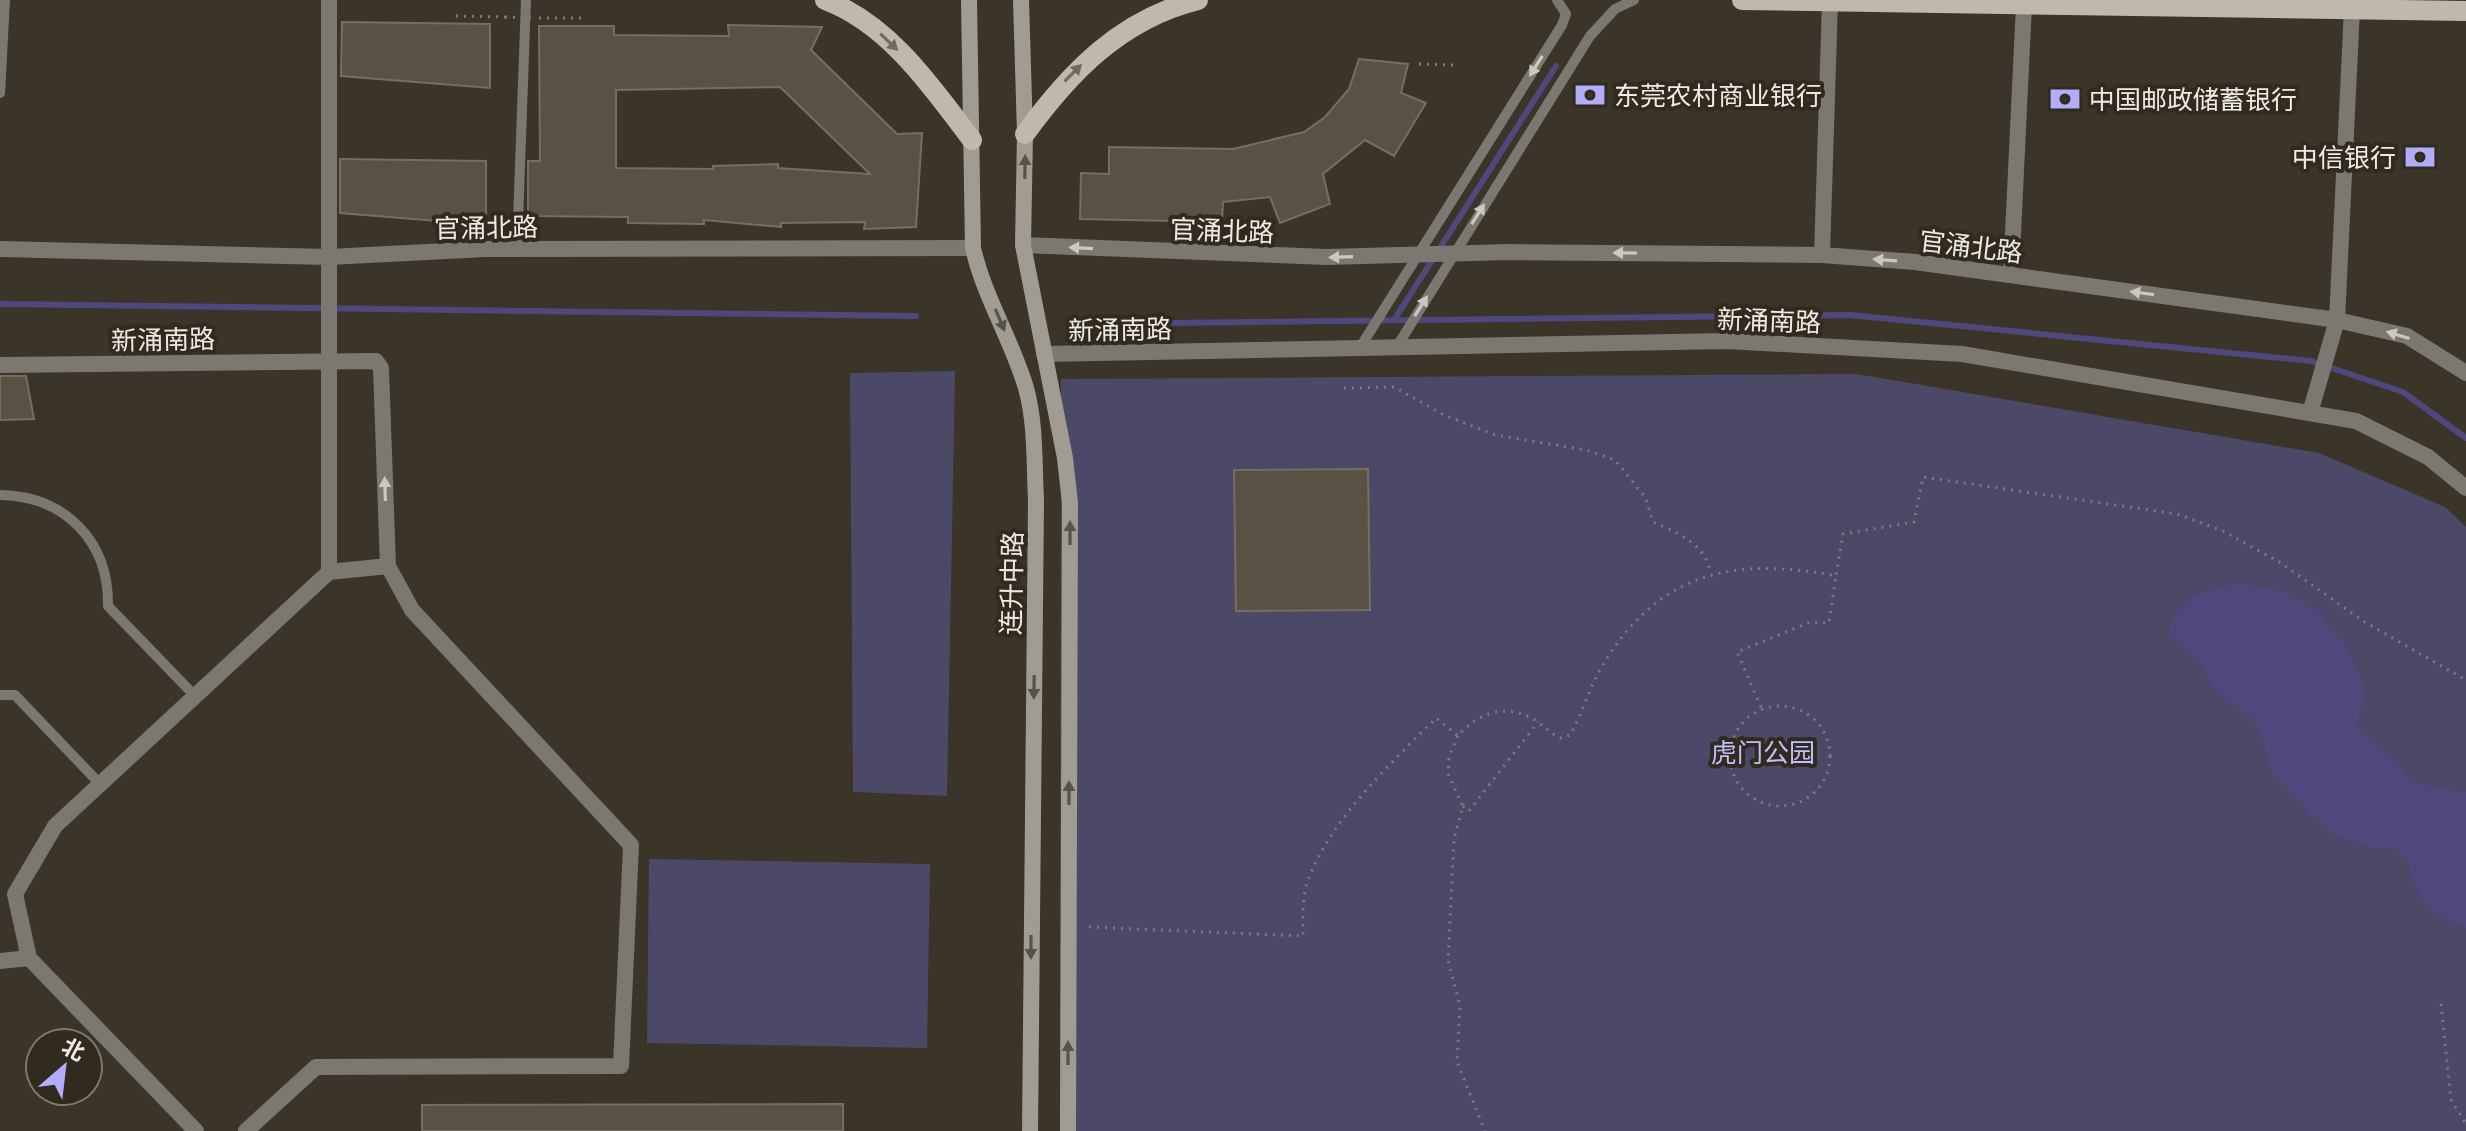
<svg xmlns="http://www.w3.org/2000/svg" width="2466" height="1131" font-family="'Noto Sans','Noto Sans SC',sans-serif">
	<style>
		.green { fill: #4b4967 }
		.water { fill: #4e487c }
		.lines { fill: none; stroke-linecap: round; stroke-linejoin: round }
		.stream { stroke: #4e487c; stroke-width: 6 }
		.building { fill: #595144; stroke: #766e60; stroke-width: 2; fill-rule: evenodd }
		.path { stroke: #817b71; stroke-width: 3; stroke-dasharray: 2 6; stroke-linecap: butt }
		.lane { stroke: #7b7771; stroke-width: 10 }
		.street { stroke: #7b7771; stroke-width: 16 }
		.secondary { stroke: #a19c92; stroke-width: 16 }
		.primary { stroke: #bfb8ab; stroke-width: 20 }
		.path-bridge { stroke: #817b71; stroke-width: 3; stroke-dasharray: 2 6; stroke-linecap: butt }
		.oneway { fill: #716a5d }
		.oneway2 { fill: #ccc8c1 }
		.oneway3 { fill: #585247 }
		.labels { text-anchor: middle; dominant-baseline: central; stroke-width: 8; stroke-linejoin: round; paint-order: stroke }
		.poi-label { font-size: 26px; fill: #efebe3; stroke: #312a1e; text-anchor: start }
		.street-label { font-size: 26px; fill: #efebe3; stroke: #312a1e }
		.park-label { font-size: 26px; fill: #c1bdff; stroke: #312a1e }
	</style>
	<rect width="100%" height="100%" fill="#3b3428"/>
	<g class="green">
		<path d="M955,371L947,796L853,792L850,373Z"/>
		<path d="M1857,374L2319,453L2445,507L2466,527V1131H1060L1061,379Z"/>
		<path d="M649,859L930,864L927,1048L647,1043Z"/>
	</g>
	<path class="water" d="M2243,584L2278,590L2314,608L2344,643L2365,687L2357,729C2378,751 2396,756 2412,782L2466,793V928C2423,911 2419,899 2406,857L2389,847H2368L2335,835L2311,816L2272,774L2260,732L2252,719L2216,692L2195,655L2170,635L2169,625C2191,592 2205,589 2243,584Z"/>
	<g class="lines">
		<g class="stream">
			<path d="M0,304L916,316"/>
			<path d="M1394,320L1556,66"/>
			<path d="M1089,324L1850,315L2311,361L2403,392L2466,438"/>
		</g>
	</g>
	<g class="building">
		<path d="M342,22L490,24V88L341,76Z"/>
		<path d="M728,25L822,27L811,50L897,134L922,133L916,227L864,229L865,222L781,223V227L704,220V224L628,223V217L528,216V161H540L539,26H614V35L729,36ZM780,87L870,174L778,168V164L713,166V169L616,168V90Z"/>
		<path d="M1359,59L1408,64L1401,93L1426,103L1394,156L1365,140L1323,174L1330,204L1280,223L1270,197L1223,202L1222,222L1080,219L1081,173L1109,174V147L1233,149L1304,132L1325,117L1349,89Z"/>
		<path d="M340,159L486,161V225L340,213Z"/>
		<path d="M0,376H26L34,419L0,420Z"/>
		<path d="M1368,469L1370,610L1236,611L1234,470Z"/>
		<path d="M843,1104V1131H422V1105Z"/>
	</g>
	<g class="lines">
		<g class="path">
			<path d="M456,16L505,17"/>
			<path d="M539,18H586"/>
			<path d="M1419,64L1454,65"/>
			<path d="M1344,388L1394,387L1444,415L1495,435L1586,450L1615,460L1645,497L1653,522C1676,532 1706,544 1710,572"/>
			<circle cx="1780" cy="756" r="50"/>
			<path d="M1761,707L1737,652L1811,622L1829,623L1836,576"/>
			<path d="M1458,736L1449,756L1448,774L1463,806L1454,839L1448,960L1460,1006L1457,1062L1485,1131"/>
			<path d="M1463,806L1469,811L1538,722"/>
			<path d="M1089,927L1303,936C1303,918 1302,896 1308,880C1330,820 1392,762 1436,718L1458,736C1477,713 1506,703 1533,719C1543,725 1550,733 1560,738L1570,735C1583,712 1590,685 1604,663C1661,570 1736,557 1836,576L1843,534L1914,522L1923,477L2177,514L2223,531L2281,563L2363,621L2466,680"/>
			<path d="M2441,1004L2451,1100L2466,1124"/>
		</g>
		<g class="lane">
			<path d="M0,93L5,0"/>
			<path d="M517,249L526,0"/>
			<path d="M1396,348L1590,36L1615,9L1634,0"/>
			<path d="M1359,349L1562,25L1566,14L1557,0"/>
			<path d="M0,495C65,496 109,541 108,606L195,696"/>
			<path d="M0,695H15L100,784"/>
		</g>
		<g class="street">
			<path d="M329,0V572"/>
			<path d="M1023,245L1327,257L1508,252L1822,255L1915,262L2337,320L2407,336L2466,373"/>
			<path d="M0,249L329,257L486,249L973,248"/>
			<path d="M1822,255L1830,1"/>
			<path d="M2011,275L2024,4"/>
			<path d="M1044,354L1727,341L1962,354L2356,421L2428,457L2466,488"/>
			<path d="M0,365L376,361L381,368L388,566"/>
			<path d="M2310,413L2337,320L2352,9"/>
			<path d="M0,961L29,958"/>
			<path d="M196,1131L29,958L15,894L55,826L329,572L388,566L412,610L631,845L621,1066L316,1067L246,1131"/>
		</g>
		<g class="secondary">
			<path d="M969,0L973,248C984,297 1012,340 1026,388C1036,424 1034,463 1036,500L1030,1131"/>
			<path d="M1021,0L1025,134L1023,245L1065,458L1070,503L1068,1131"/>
		</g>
		<g class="primary">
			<path d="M825,0C889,24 932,87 972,140"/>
			<path d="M1742,0L2466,11"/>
			<path d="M1025,134C1070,72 1121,19 1198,0"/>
		</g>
		<path class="path-bridge" d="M505,17L531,18"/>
	</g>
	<defs><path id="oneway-solid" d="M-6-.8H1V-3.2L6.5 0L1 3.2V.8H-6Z" transform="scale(2)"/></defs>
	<g class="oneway">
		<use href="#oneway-solid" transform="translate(889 42) rotate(44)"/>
		<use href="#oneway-solid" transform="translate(1073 73) rotate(-45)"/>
	</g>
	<g class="oneway2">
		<use href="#oneway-solid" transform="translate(1536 66) rotate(122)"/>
		<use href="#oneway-solid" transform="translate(1478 214) rotate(-58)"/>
		<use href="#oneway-solid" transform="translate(1081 248) rotate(-177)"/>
		<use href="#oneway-solid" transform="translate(1625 253) rotate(-179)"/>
		<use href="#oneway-solid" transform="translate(1341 257) rotate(178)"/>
		<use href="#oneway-solid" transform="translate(1885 260) rotate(-176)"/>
		<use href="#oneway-solid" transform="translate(2142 293) rotate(-172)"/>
		<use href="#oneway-solid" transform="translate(1421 306) rotate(-58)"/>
		<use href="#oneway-solid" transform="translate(2398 335) rotate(-163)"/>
		<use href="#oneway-solid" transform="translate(385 489) rotate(-92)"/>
	</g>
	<g class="oneway3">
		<use href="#oneway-solid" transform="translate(1025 167) rotate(-89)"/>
		<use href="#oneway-solid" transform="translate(1000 320) rotate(67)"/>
		<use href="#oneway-solid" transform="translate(1070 533) rotate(-90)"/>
		<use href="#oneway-solid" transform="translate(1034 687) rotate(91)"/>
		<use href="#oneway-solid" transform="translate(1069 793) rotate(-90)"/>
		<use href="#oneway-solid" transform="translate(1031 947) rotate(90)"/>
		<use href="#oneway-solid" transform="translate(1068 1053) rotate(-90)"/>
	</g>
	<defs>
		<g id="bank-bare" transform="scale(2.4)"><path d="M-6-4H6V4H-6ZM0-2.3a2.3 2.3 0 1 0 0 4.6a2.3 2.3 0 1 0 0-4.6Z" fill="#b2adf9" stroke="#312a1e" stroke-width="2.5" paint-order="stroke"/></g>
	</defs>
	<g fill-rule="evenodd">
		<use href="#bank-bare" x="1590" y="95"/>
		<use href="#bank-bare" x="2065" y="99"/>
		<use href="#bank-bare" x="2420" y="157"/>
	</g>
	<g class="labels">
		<g class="poi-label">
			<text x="1614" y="95">东莞农村商业银行</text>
			<text x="2089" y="99">中国邮政储蓄银行</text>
			<text x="2396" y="157" text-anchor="end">中信银行</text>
		</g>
		<g class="street-label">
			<text transform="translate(486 227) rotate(-1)">官涌北路</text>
			<text transform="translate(1222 230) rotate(2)">官涌北路</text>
			<text transform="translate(1971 246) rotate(7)">官涌北路</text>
			<text transform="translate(1769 320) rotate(2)">新涌南路</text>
			<text transform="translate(1120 329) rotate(-1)">新涌南路</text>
			<text transform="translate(163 339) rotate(-1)">新涌南路</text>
			<text transform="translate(1011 583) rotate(-89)">连升中路</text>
		</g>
		<g class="park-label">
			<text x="1763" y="752">虎门公园</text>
		</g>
	</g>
	<g transform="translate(64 1067) rotate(28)"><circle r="38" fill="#312a1e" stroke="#7d776d" stroke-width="2"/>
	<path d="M0-6L14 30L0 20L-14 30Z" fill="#b2adf9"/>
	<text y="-12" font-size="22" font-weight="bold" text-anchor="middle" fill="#efebe3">北</text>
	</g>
</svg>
